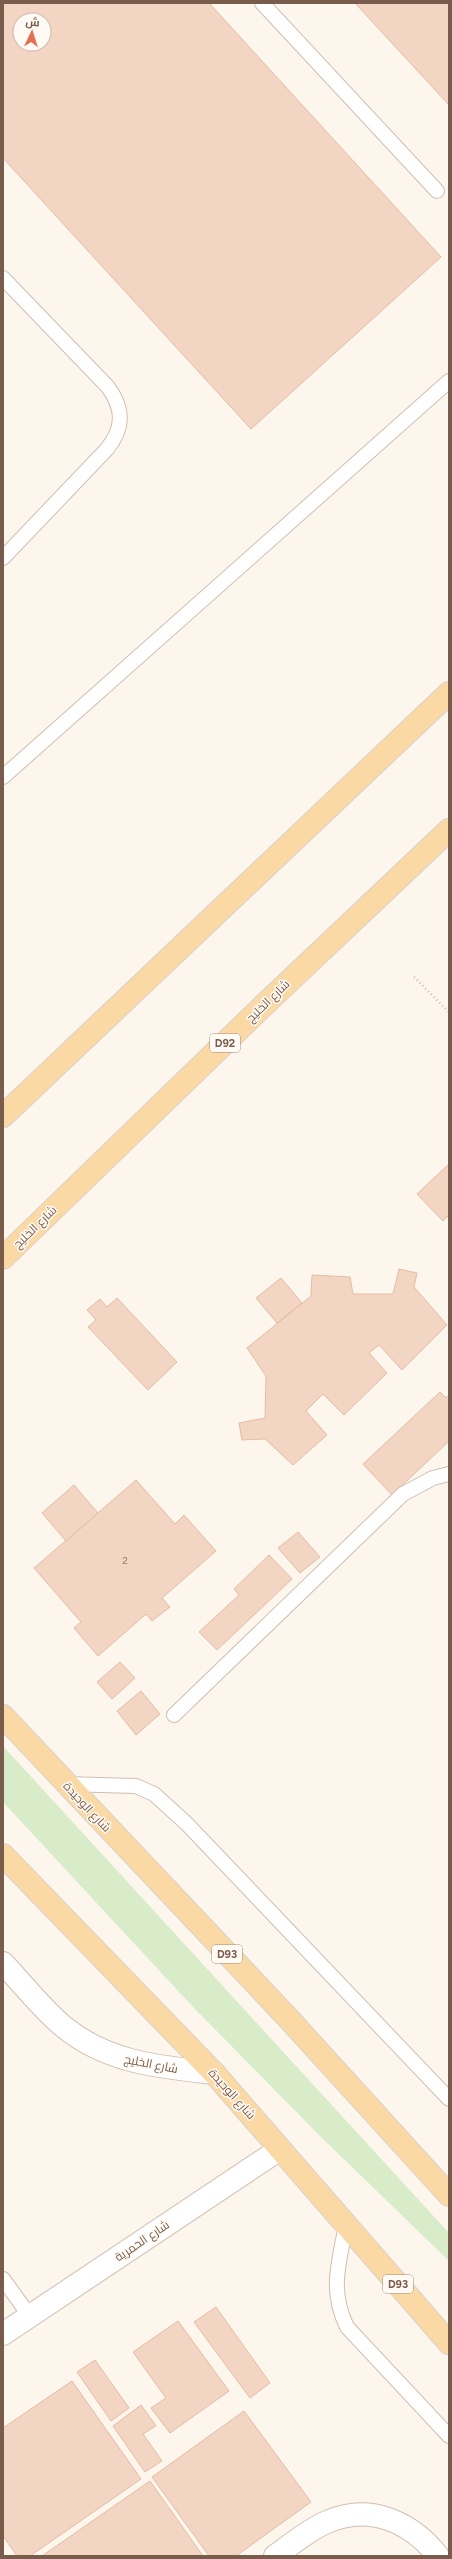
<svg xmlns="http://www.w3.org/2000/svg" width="452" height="2559" font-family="Figtree,Cairo,sans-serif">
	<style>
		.green { fill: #d8ecc9 }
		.building { fill: #f3d5c3; stroke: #e6bba3; fill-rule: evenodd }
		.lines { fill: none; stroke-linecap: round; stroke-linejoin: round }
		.service-casing { stroke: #d1beb0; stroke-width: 16 }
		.minor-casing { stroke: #d1beb0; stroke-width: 24 }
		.primary-casing { stroke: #dad1cd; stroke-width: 24 }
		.path { stroke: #d9b8a5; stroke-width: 2.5; stroke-dasharray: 1 3; stroke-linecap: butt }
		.service { stroke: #fff; stroke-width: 14 }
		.minor { stroke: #fff; stroke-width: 22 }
		.primary { stroke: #fbd9a5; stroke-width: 22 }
		.labels { text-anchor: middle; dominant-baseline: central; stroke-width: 3; stroke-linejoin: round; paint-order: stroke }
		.number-label { font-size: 10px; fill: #987a6a }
		.shield { fill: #fffaf3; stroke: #a28b7f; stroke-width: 1 }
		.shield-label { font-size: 11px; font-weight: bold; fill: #7a5c4d }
		.street-label { font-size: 12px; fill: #7a5c4d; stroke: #fffaf3 }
	</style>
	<rect width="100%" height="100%" fill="#fdf6ec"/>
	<path class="green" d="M3,1746L449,2233V2261L319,2135L193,2007L3,1802Z"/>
	<g class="building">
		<path d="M3,3H209L441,257L251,429L3,158ZM20,20H44V44H20Z"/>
		<path d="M355,3H449V105Z"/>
		<path d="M449,1164V1215L443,1221L417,1194Z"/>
		<path d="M399,1269L417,1273L414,1287L447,1325L402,1370L379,1345L369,1353L387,1373L344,1415L323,1394L306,1411L327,1435L293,1465L265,1439L242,1440L239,1423L265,1418L266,1376L247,1348L311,1296L312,1275L350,1277L353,1294H393Z"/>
		<path d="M281,1278L302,1303L277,1323L256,1298Z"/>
		<path d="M117,1298L177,1362L148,1390L88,1327L96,1320L87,1310L100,1299L107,1307Z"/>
		<path d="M440,1392L446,1398L449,1395V1441L392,1495L363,1464Z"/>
		<path d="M136,1480L175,1524L184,1515L216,1551L162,1598L170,1607L152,1621L146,1614L98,1656L74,1628L81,1622L34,1568Z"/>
		<path d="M74,1485L98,1513L66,1541L42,1513Z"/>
		<path d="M298,1532L320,1557L300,1573L278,1548Z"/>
		<path d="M269,1555L292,1579L217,1650L199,1632L239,1595L234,1589Z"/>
		<path d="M120,1662L135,1678L112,1699L97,1682Z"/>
		<path d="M141,1691L160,1714L136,1735L117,1711Z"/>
		<path d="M216,2307L270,2383L250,2398L194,2322Z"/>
		<path d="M178,2321L229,2391L170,2433L151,2408L166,2398L133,2352Z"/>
		<path d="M95,2360L129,2408L111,2421L77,2372Z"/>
		<path d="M72,2381L141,2479L30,2556H17L3,2536V2428Z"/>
		<path d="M141,2405L156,2426L143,2434L162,2461L145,2472L113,2426Z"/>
		<path d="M244,2411L311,2502L236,2556H209L152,2477Z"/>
		<path d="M150,2481L203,2556H42Z"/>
	</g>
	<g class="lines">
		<g class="service-casing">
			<g id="service">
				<path d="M262,3L437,191"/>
				<path d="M3,278L108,387C124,409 124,428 107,449L3,558"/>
				<path d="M3,777L449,381"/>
				<path d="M174,1715L403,1494L433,1478L449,1474"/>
				<path d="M65,1784L136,1786L154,1794L186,1823L449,2099"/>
				<path d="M346,2225C339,2263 329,2290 347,2327L449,2436"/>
				<path d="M3,2279L29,2315"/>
			</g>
		</g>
		<g class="minor-casing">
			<g id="minor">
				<path d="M3,1963C23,1984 42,2009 64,2027C108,2063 160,2067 214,2073"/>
				<path d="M3,2334L280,2149"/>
				<path d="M275,2556C291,2545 308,2530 327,2522C370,2503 411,2522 438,2556"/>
			</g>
		</g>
		<g class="primary-casing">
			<g id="primary">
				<path d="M3,1116L449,693"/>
				<path d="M3,1258L261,1008L449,830"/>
				<path d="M3,1716L288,2018L449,2195"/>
				<path d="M3,1855L214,2073L449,2343"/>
			</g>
		</g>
		<path class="path" d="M414,977L449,1012"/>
		<use href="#service" class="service"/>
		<use href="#minor" class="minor"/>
		<use href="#primary" class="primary"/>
	</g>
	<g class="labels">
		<g class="number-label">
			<text x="125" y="1560">2</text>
		</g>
		<g class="shield">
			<rect x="210" y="1034" width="30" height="18" rx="3"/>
			<rect x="212" y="1945" width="30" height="18" rx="3"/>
			<rect x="383" y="2275" width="30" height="18" rx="3"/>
		</g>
		<g class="shield-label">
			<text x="225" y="1043">D92</text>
			<text x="227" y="1954">D93</text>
			<text x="398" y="2284">D93</text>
		</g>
		<g class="street-label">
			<text transform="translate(268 1001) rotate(-44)">شارع الخليج</text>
			<text transform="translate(35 1227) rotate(-44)">شارع الخليج</text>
			<text transform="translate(87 1807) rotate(47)">شارع الوحيدة</text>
			<text transform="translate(151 2064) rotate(11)">شارع الخليج</text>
			<text transform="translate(232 2094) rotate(48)">شارع الوحيدة</text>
			<text transform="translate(142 2241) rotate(-34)">شارع الحمرية</text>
		</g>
	</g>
	<rect width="452" height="2559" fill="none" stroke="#7a5c4d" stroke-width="8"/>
	<g transform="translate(32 32) rotate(4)"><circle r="19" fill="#fffaf3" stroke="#cabbb1"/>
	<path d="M0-3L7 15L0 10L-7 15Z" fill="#e76f51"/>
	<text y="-6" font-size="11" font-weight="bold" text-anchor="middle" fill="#7a5c4d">ش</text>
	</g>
</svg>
